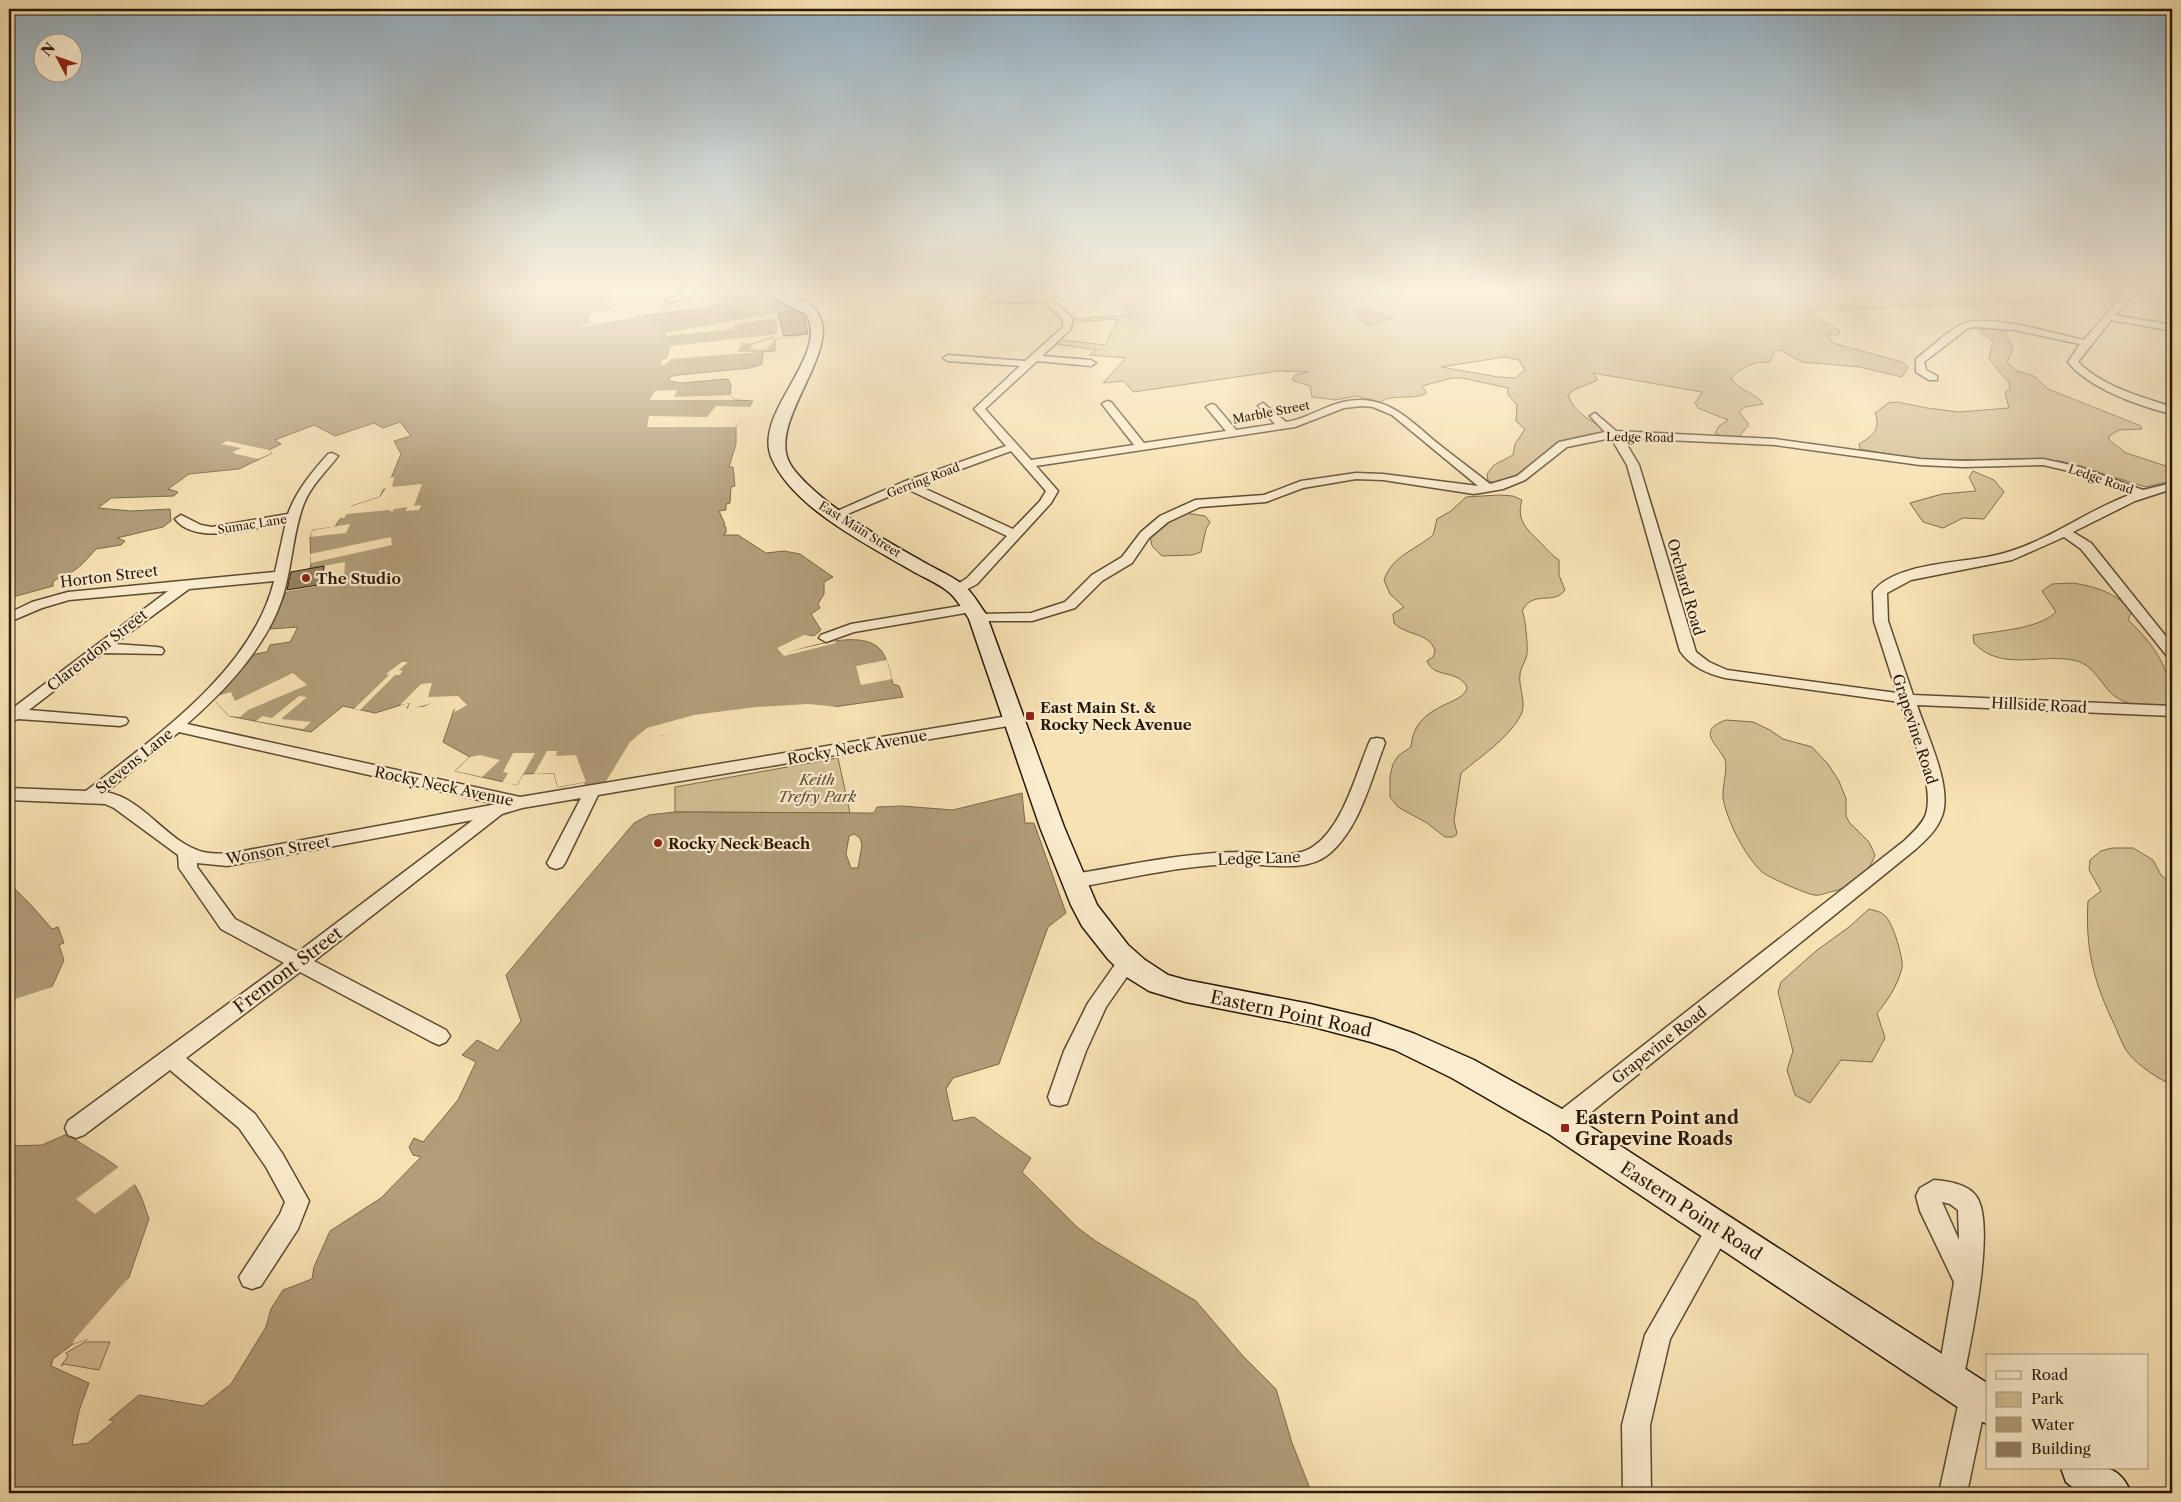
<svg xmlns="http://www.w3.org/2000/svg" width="2181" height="1502" font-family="'Libre Caslon Text',serif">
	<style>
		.green { fill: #d4c096; stroke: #7e6c4e; fill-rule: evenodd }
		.water { fill: #b19d79; stroke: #7b684b; fill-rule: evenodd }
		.pier { fill: #f7e2b3 }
		.building { fill: #948160; stroke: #291807 }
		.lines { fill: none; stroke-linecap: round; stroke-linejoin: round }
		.street-casing { stroke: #5c4a32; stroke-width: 3 }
		.secondary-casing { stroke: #291807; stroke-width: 3 }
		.street { fill: #faecce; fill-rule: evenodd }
		.secondary { fill: #faecce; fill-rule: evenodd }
		.poi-dot { fill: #8f2418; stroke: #faecce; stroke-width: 2 }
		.labels { text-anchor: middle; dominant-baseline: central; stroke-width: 4.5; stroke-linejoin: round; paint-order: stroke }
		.far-street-label { font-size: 12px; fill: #291807; stroke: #faecce }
		.street-label { font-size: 15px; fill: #291807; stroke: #faecce }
		.poi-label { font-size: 15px; font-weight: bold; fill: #291807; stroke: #faecce; text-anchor: start }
		.park-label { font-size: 15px; font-style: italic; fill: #5c4a32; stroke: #faecce }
		.near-street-label { font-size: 18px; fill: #291807; stroke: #faecce }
		.near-poi-label { font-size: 18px; font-weight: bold; fill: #291807; stroke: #faecce; text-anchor: start }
	</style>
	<rect width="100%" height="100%" fill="#f7e2b3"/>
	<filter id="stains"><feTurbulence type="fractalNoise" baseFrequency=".004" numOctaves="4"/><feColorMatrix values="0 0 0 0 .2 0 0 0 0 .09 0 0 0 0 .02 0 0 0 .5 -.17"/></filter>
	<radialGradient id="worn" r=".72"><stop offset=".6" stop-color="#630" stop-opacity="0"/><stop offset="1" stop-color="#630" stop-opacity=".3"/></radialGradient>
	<g class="green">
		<path d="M1110,290H2054L2042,302L1807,311L1840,331L1838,335H1827L1833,343L1902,362L1908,367L1902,377L1860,367L1802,362L1780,350L1775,351L1770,362C1753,362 1743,366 1731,378C1739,392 1755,391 1763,404L1745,407L1739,412L1748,423V426L1738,438L1722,437L1715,433L1719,426L1728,420L1698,408L1695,403L1702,392L1593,373L1598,380L1574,390L1568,395C1575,415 1593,421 1609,432C1595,435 1573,436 1560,443C1537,456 1518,491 1488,481L1487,474L1494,465L1513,455L1515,444L1525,429L1516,421L1517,405L1508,395V388L1462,378H1452L1422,386L1427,393C1413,401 1394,393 1380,402L1356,396L1335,400L1312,397L1310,386L1292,380L1295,375L1308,372L1278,371L1133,392L1124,381L1103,383L1126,358L1089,355L1097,350L1057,344L1061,340L1105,345L1118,319L1078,322L1075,319L1133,315L1101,291ZM1504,357L1519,360L1525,370L1515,378L1498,377L1441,367Z"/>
		<path d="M2056,290C2079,290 2100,293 2123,293L2116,299H2102Z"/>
		<path d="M1990,327L2007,331L2006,334L2013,348L2007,363L2017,371L2034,376L2048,389L2141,426L2142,429L2119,430L2109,436V440L2126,453L2172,468V481L2146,487L2061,461L2021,459L1922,460L1860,449L1859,444C1873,436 1881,429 1875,413L1888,403L1897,402L1927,408L1959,412L2009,408L2005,393L2010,388L2009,383L1989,359L1993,341L1979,331Z"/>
		<path d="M1973,471L1994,480L2004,492L1984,519L1963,518L1943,528L1923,522L1910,503L1942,494L1976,491L1969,477Z"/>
		<path d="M1499,495L1513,496L1522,500C1516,519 1526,529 1539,541C1546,548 1550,554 1559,560V575L1565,590C1554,606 1533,589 1522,611C1525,614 1528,646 1527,653C1527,659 1521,667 1520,674C1518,687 1527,703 1521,715C1508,739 1481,756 1461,773L1454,820L1457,834L1453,837H1445L1427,823L1398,807L1390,797V776L1393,764L1398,756L1411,747C1414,702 1466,706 1467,687C1458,669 1434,679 1427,661L1433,657L1435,651C1430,632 1406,636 1394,623L1393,614L1404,607L1390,594L1384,580C1392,556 1415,550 1433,535L1437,519L1451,511L1466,497Z"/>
		<path d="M1185,513L1205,516L1210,522L1206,529L1201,552L1192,555L1162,556L1152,546L1150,536L1156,527Z"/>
		<path d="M2073,583C2097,587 2116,593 2132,611L2128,620C2153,643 2172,670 2172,705C2154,709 2124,707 2110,692C2100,681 2092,665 2077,661C2043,652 2002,673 1974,643L1973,635C1997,631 2039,629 2056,612L2042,591L2052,584Z"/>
		<path d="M1726,720L1753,722L1770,730L1783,739L1812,747L1828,764L1839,781L1846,799V816L1849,822L1869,842L1875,855C1868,875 1850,888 1830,892C1826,893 1819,896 1815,895C1808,895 1768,877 1762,872C1745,856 1727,821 1723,798C1722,788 1728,768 1725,760C1718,744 1695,731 1726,720Z"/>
		<path d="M838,758L850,813L675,812V787Z"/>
		<path d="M2112,848H2133L2153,860L2161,875L2172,885V1085C2157,1078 2140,1067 2129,1054C2123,1047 2119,1035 2115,1026C2094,983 2085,949 2088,901L2101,891L2089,870L2090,860L2101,851Z"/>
		<path d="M1869,909C1876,911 1881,911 1886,917C1893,923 1904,960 1902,968C1898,984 1888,1001 1877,1013L1885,1038L1872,1062L1841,1060L1810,1103L1795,1095L1787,1070L1793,1051L1778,992L1781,982L1816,951L1849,927Z"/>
		<path d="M85,1342H110L99,1370L64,1364L61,1366L68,1356L66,1353Z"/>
	</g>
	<g class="water">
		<path d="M9,290H491L490,293L498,290H620L613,299L608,300L615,308L601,311L596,319L601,321L708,308L718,304L717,299L733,294L755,298L763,295L795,310L802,335L775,339V351L763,352L762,364L750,368L678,375L669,377L670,381L681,383L728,379L731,385L730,395L735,400L753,401L736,427V444L729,467H733L735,486L731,487L730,503L726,504V510L719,511L725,524L723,525L726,527V533L723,535H738L766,553L784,551L800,554L833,577L824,582V594L818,604L820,608L811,614L821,630L814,636H809L782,647L786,653C810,647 862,628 881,650C888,660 890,672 893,684L899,686L903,697L693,727L651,738L616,781L586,786L585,782L558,787L554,773L523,774L517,785L455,771L470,757L443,742L454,710L462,705L441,698L424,706L407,708L410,703H407L375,713L343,706L311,732L229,716L216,702L220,695L255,654L267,652L270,645L290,642L298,627L270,629L286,592L303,588L311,565L310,537L313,530L335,527C340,516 349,513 352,506L380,497L383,490L387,488L401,454L394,441L411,436L400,422L383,428L374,423L335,436L314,425L275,440L281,444L269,450L272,453L239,469L189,474L168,489L178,492L174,496L111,498L98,508L131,511L170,509L171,521L163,527L117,538L125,541L121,545L96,549C88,558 79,569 68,574C61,577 59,577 53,582V586L9,598Z"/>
		<path d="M1341,290H1395L1358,298L1342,294Z"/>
		<path d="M1359,310L1375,312L1394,318L1369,326L1360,321L1363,315L1355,312Z"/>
		<path d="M1022,793L1025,823H1034L1066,913L1048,927L999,1064L953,1078L946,1089L953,1121L974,1117L1031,1158L1022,1172L1078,1228L1097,1242L1196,1301L1242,1355L1276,1389L1292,1443L1309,1486L1310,1493H9V1146L42,1145L67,1134L72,1137C93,1153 121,1163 136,1187C142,1196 145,1208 149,1219L129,1277L88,1339L73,1344L53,1359L51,1366L89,1383L79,1411L72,1445L88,1443L114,1421L109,1420L139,1395L203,1406L231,1384L266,1327L271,1309L283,1290L312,1279L314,1267L330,1231L381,1198L421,1157L413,1155L409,1147L414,1138L423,1142L458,1100L476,1062L462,1055L477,1040L498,1051L521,1021L506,975L634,823L649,815L675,812L874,813L877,807L902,806L953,810ZM854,834L860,838L862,845L858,868H851L846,854L849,836Z"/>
		<path d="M9,883L32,906L52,929L58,927L64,943L59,945L64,960L52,987L9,1006Z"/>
	</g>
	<g class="pier">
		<path d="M614,290H621L613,299L608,300L615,308L601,311L597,320L642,316L581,327L591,322L589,319L592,314L601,309L612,308L605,300Z"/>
		<path d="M795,310L802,335L775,339L766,350L750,349L753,344L774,339V336L749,344L742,342L737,352H759L671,359L666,364L661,365L662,360L667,359L671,346L778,334L776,320L770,319L735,324L734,329L666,336L667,332Z"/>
		<path d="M677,390L674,397L730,395L735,400H650L655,391Z"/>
		<path d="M716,406L751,407L736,427H647L649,416L707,417Z"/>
		<path d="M227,441L269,450L272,453L258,459L236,454L233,452L241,448L221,444Z"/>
		<path d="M394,477L392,487L422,484L414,506L421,505L419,510L406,511L407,507L394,509L392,512L389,510L347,514L344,518H340L352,506L380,497L386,488L387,478Z"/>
		<path d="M350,524L346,533L310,537L313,530Z"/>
		<path d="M391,537L392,545L311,563L310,554Z"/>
		<path d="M345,562L344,580L286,592V589L301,586L307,569Z"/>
		<path d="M804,635L816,637L783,648L787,652L835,641L836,643L784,656L777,648Z"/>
		<path d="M887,660L892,679L861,685L856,666Z"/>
		<path d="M402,662H408L399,670L403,671L399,675H395L360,710L354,709L389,675L386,674Z"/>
		<path d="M293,673L307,685L248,710L240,717L229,716L216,702L217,696L231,692L235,701Z"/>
		<path d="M432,683L428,697L458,696L467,705L453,713L457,706L451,702L440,701L407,710L410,703L400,705L421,684Z"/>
		<path d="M299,696L307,697L281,719L311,722L303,729L256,721L262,716L272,718Z"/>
		<path d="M808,704L838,707V710L693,729L660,736L647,746L620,780L605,783L630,742L647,728L694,715L756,707Z"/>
		<path d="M547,751H557L556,756L576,755L586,782L558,787L554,773L534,774Z"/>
		<path d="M513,753H535L517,785L502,783L508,773L503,772Z"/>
		<path d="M480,755L500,760L482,777L455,771L470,757Z"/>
		<path d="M52,987L53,989L9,1008V1001Z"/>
		<path d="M120,1166L136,1183L95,1214L76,1199Z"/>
		<path d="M129,1277L90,1340L88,1339L73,1344L74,1340Z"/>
	</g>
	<g class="building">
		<path d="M795,310L804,315L808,334L784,336L778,313Z"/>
		<path d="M324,566L323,584L287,590L291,572Z"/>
	</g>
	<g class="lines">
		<g class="street-casing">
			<g id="street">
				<path d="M697,290H710L668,303L664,300Z"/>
				<path d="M983,290H991L993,296H1040L1034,290H1043L1073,319L1070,330L1042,356L1091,360L1096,363L1091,366L1037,361L985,409L1031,460L1134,445L1102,404L1107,401L1111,402L1144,443L1226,431L1206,407L1211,404L1215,405L1236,430L1275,424L1258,406L1263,403L1286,422C1308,419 1326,404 1348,401C1389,394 1412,423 1441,446C1457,459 1474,471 1490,484L1517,476L1559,442L1605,432L1590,416L1595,413L1616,431L1775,439L1920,459L1963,461L2043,459L2080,467L2143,490L2172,483V489L2135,501L2073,532L2091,543L2172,644V657L2167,656L2081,549L2064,537L2012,560L1911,580L1887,593L1888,621L1913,695L2172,706V716L1917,705C1926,733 1953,787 1942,816C1937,830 1926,840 1916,849L1568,1131L1560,1134L1552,1131L1549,1124L1552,1117L1904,841C1912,833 1922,825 1926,814C1935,785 1910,731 1900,702L1725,678C1708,674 1690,666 1680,651L1627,465L1611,438L1567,447L1525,480L1503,489L1474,494L1383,480L1356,479L1303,488L1266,502L1200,507L1168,522L1149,538L1132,563L1102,581L1075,608L1032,621H974L972,618L974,615L979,614L1031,613L1065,602L1092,575L1122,557L1141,532L1160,516L1195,500L1264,495L1301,481L1356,473L1383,474L1478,486L1392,415L1373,407L1362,406L1344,408L1295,427L1036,466L1058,491L1051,503L977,584L962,592H952L950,589L967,578L1007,536L907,489L838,518L834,519L828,515L903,482L1006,446L974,409L1020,366L948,361L943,358L948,355L1025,361L1063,327V320L1045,302H990L986,299ZM1623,438L1775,445L1920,465L1963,467L2043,465L2073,472L2132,494C2084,511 2043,546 1992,556C1960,563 1894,563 1873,592L1874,621L1897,693L1727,670L1709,662L1696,652L1639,465ZM1011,451L1046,491L1040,501L1013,529L917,485Z"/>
				<path d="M2135,290H2154L2135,295L2115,315L2172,325V331L2111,320L2078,362C2103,387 2140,396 2172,407V414C2141,407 2088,388 2068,362L2080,344L2014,330L1975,327L1968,328L1924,362L1926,370L1937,376V380H1929L1916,372V359C1929,349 1947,331 1962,324C1986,313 2057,334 2084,340L2122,296Z"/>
				<path d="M332,453L338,456C326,472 310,486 303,506C291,539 292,579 277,612C258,656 222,693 187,724L520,797L1014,715L1022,720L1014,725L598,795L565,863L562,867L556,869L550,867L547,863L581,798L522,808L502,814L314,961L446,1030L450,1036L446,1042L439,1045L432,1042L300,972L186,1058L255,1114L282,1153L309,1201L298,1229L261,1286L252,1289L243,1286L239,1277L280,1214L285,1202L266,1167L239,1128L170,1070L84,1135L76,1138L68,1135L65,1128L68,1121L284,963L221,929L179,868L178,855L114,808L105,804L9,800V788L86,791C155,737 252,671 274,581L189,589L114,644L157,647L162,648L164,651L162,654L103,653L29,710L126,718L128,721L126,724L120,726L18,719L9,723V711L168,591L69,600L42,608L9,622V613L32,602L68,592L275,572L286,522C256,527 197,547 175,519L181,515L201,525L212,527L288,514C296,491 312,472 328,454ZM179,732L497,804L227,854C219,853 211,854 203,852C166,842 145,799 106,792ZM473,820L298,952L235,919L197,867V863L227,866Z"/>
				<path d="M972,604L977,605L979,608L977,611L854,632L826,642L819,638L821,635L851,624Z"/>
				<path d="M1377,738L1383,739L1385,743C1371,779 1360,828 1329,854C1307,872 1273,865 1247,864C1189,863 1131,878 1074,888L1067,886L1065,881L1067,876L1074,874C1130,865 1186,852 1244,852C1266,852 1295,860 1314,846C1343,826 1356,774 1369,743L1371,739Z"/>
				<path d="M1128,953L1135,956L1138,961L1106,1007L1086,1051L1067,1104L1059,1106L1051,1104L1048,1097L1064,1051L1088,1003L1121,956Z"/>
				<path d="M1934,1180C1947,1181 1968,1184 1976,1196C1997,1223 1970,1345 1963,1381L1959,1390L1950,1394L1941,1390L1937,1381L1954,1282L1920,1211L1916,1196L1920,1188ZM1942,1202L1950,1204L1958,1210L1959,1240Z"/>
				<path d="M1719,1218L1728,1221L1731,1229L1670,1339L1650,1425L1651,1493H1623L1622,1425L1645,1335L1710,1221Z"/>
				<path d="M1974,1382L1984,1386L1987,1397L1967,1493H1939L1960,1396L1964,1386Z"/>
			</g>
		</g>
		<g class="secondary-casing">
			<g id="secondary">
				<path d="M758,290C774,290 787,293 802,300C862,329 772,409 787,457C790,467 799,476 807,484C839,515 881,538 920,560C933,568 950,575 962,584C972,591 979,605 986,614L1064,827L1097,905L1128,945L1145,960L1168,975L1186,980L1310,1004L1373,1019L1415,1034L1474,1060L1571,1114L1987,1383V1424L1974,1418L1549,1134L1452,1078L1395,1050L1371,1042L1310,1026L1186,1002L1149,991L1125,976L1108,959L1082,926L1071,905L1040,827L969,619C964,611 958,601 951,594C941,584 922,577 909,569C866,544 793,507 772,459C751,413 831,356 806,314Z"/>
				<path d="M2061,1468C2093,1468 2117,1458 2131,1493H2080L2066,1482Z"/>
			</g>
		</g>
		<use href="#street" class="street"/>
		<use href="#secondary" class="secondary"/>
	</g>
	<linearGradient id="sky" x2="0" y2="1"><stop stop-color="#92abbc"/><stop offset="0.58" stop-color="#fbf2dd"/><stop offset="1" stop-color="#fbf2dd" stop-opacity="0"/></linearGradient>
	<rect width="2181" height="500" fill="url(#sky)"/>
	<g class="poi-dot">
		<circle cx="306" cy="578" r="5"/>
		<rect x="1025" y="711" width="10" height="10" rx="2.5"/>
		<circle cx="658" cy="843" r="5"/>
		<rect x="1560" y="1123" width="10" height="10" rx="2.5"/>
	</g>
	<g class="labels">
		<g class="far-street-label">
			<text transform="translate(1271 412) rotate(-11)">Marble Street</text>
			<text transform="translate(1640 437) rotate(1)">Ledge Road</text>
			<text transform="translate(2101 479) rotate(19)">Ledge Road</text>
			<text transform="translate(923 480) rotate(-21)">Gerring Road</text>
			<text transform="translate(252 524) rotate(-9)">Sumac Lane</text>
			<text transform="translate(860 529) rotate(32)">East Main Street</text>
		</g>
		<g class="street-label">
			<text transform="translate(109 576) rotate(-7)">Horton Street</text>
			<text transform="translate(1686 587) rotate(74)">Orchard Road</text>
			<text transform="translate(97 650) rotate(-38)">Clarendon Street</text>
			<text transform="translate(2039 705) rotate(3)">Hillside Road</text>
			<text transform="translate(1915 729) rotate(72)">Grapevine Road</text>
			<text transform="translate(857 747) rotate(-10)">Rocky Neck Avenue</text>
			<text transform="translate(134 761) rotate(-39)">Stevens Lane</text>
			<text transform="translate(444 786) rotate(12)">Rocky Neck Avenue</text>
			<text transform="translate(278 850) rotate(-10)">Wonson Street</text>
			<text transform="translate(1259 858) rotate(-2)">Ledge Lane</text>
			<text transform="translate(1659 1045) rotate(-38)">Grapevine Road</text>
		</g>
		<g class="poi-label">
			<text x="316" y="578">The Studio</text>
			<text x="1040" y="707">East Main St. &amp;<tspan x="1040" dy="17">Rocky Neck Avenue</tspan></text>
			<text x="668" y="843">Rocky Neck Beach</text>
		</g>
		<g class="park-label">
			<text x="817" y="779">Keith<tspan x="817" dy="17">Trefry Park</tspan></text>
		</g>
		<g class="near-street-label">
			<text transform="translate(288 970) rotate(-37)">Fremont Street</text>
			<text transform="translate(1291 1014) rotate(12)">Eastern Point Road</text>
			<text transform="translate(1691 1211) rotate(33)">Eastern Point Road</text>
		</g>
		<g class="near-poi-label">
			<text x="1575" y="1118">Eastern Point and<tspan x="1575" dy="21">Grapevine Roads</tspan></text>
		</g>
	</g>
	<rect width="2181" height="1502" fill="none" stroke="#f7e2b3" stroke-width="30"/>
	<rect x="10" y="10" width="2161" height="1482" fill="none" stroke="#291807" stroke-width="2.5"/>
	<rect x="15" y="15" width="2151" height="1472" fill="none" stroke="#291807"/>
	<rect x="1986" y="1354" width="162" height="115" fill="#faecce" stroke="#a6977e"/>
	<rect x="1996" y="1371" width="25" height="8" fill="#faecce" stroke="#a6977e"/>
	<text x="2031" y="1380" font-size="15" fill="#291807">Road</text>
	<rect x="1996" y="1392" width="25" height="15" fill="#d4c096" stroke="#a6977e"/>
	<text x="2031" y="1404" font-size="15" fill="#291807">Park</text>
	<rect x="1996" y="1417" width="25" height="15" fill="#b19d79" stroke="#a6977e"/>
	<text x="2031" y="1430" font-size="15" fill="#291807">Water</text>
	<rect x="1996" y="1442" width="25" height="15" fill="#948160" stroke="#a6977e"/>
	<text x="2031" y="1454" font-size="15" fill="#291807">Building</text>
	<g transform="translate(58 58) rotate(311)"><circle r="24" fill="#faecce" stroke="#a6977e"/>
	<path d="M0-4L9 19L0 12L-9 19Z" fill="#8f2418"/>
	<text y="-8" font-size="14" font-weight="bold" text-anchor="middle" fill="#291807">N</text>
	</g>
	<rect width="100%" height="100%" filter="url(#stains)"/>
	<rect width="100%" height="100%" fill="url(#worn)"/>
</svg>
